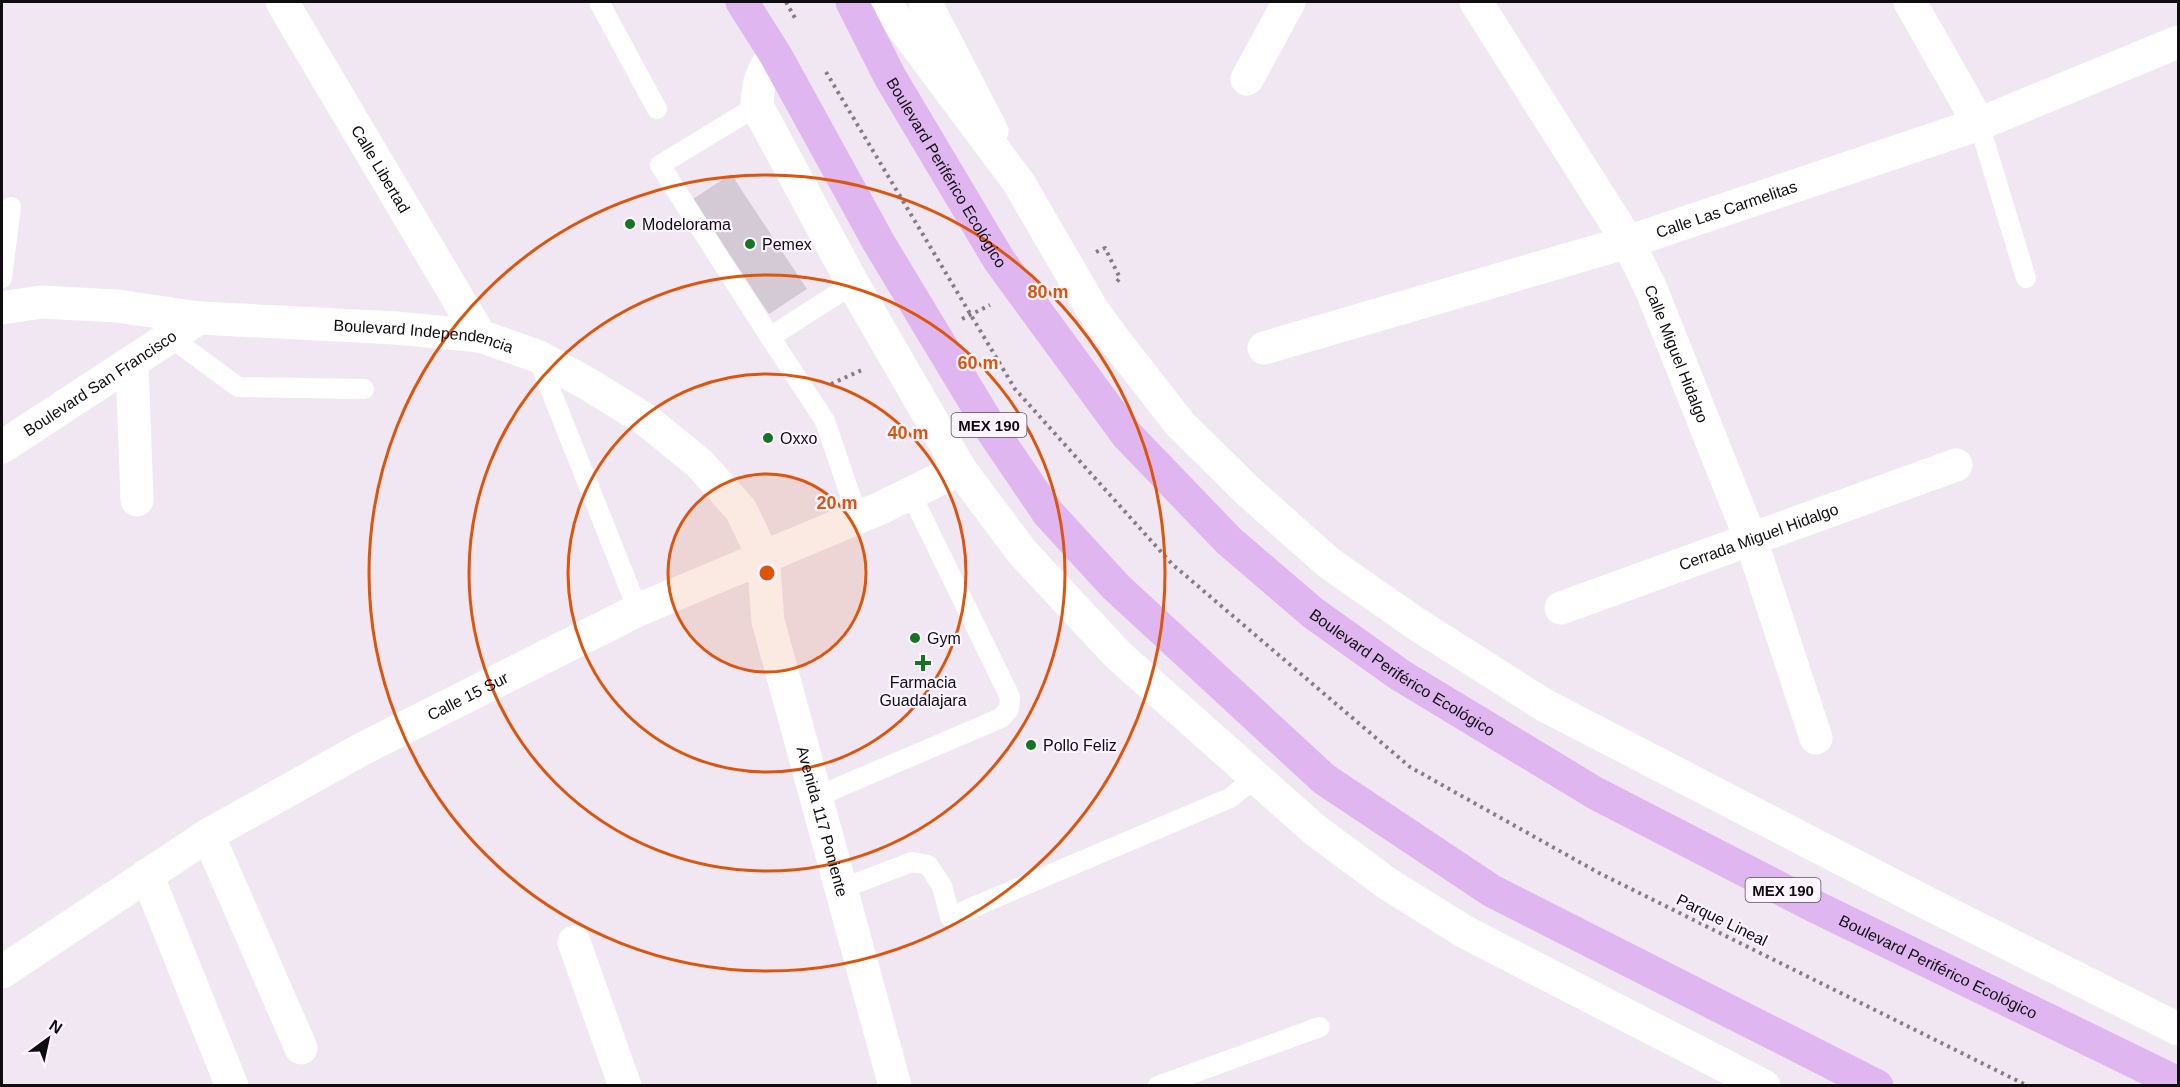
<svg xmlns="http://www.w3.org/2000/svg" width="2180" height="1087" font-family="Arial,sans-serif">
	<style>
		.building { fill: #d3cad6 }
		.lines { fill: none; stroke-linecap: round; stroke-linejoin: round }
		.path { stroke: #847d86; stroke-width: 4; stroke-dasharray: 3 4.5; stroke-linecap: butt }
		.lane { stroke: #fff; stroke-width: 20 }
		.street { stroke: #fff; stroke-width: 33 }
		.secondary { stroke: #fff; stroke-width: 33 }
		.highway { stroke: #e0b6f0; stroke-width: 33 }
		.ring { fill: none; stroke: #dd550c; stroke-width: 3 }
		.poi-dot { fill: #157524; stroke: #fcf5ff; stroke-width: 2 }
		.labels { text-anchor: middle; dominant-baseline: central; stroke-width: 4.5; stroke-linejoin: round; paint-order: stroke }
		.shield { fill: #fcf5ff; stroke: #575358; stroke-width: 1.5 }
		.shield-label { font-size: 15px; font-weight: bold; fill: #100d11 }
		.street-label { font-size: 16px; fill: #100d11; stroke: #fcf5ff }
		.poi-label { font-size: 16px; fill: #100d11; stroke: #fcf5ff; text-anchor: start }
		.centre { fill: #dd550c; stroke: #fcf5ff; stroke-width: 3 }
		.ring-label { font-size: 18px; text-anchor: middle; font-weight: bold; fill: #dd550c; stroke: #fcf5ff; stroke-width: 4.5; stroke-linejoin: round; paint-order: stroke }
	</style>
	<rect width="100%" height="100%" fill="#f0e7f3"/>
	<path class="building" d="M731,174L807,289L769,314L693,199Z"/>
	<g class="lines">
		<g class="path">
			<path d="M786,2L795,18"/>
			<path d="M826,72L1015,389L1172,564L1410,767L1599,873L2028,1086"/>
			<path d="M1096,252L1105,248L1120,278L1115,284"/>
			<path d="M962,319L990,305"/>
			<path d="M831,384L864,369"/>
		</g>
		<g class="lane">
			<path d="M599,2L657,109"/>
			<path d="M757,106L660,165L770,337L853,284"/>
			<path d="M1979,124L2026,278"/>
			<path d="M2,278L11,207"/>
			<path d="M170,337L238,387L364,389"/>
			<path d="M770,337L825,421L858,518"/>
			<path d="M537,356L638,610"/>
			<path d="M816,797L1001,718L1009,709L1010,697L911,494"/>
			<path d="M841,889L912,862L928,865L942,886L950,917L1230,798L1255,778"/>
			<path d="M1158,1086L1320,1027"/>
		</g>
		<g class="street">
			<path id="s1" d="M282,2L480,336"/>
			<path d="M925,2L992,131"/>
			<path id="s2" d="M1476,2L1628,242L1651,289L1751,540L1816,738"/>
			<path d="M1910,2L1979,124"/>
			<path d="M1247,79L1289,2"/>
			<path id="s3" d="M2,308L41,302L117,306L199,318L396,328L480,336L537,356L588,384L646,420L699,463L741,510L763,556L768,621L895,1086"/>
			<path id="s4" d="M1264,348L1628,242L1979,124L2178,42"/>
			<path d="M132,363L137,500"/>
			<path id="s5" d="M2,447L199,318"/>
			<path id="s6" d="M1561,608L1956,465"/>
			<path d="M208,835L301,1048"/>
			<path d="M147,875L232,1086"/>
			<path d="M574,942L625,1086"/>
			<path id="s7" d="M2,972L208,835L362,749L638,610L883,507L960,469"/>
		</g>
		<g class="secondary">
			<path d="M884,2L1019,183L1092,309L1116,342L1180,424L1249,492L1329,563L1415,623L1544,705L1927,903L2178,1029"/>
			<path d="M775,54C761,73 758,82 757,106L853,284L960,469L1022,552L1118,655L1315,830L1388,884L1465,932L1764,1086"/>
		</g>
		<g class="highway">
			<path d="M742,2L775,54L879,243L993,432L1048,513L1116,587L1324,779L1492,891L1877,1086"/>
			<path id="s8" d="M852,2L890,77L999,260L1127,435L1229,541L1313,613L1400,675L1595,793L1818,908L2178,1083"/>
		</g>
	</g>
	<circle cx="767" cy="573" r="99" fill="#dd550c" fill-opacity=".12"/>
	<g class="ring">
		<circle cx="767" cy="573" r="99"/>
		<circle cx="767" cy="573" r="199"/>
		<circle cx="767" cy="573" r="298"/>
		<circle cx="767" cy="573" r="398"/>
	</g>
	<g class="poi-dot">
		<circle cx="630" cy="224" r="6"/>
		<circle cx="750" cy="244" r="6"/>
		<circle cx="768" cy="438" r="6"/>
		<circle cx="915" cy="638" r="6"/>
		<path d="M920 654h6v6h6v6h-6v6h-6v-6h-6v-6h6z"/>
		<circle cx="1031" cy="745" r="6"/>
	</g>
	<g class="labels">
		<g class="shield">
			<rect x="951.5" y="413" width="75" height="24" rx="4.5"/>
			<rect x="1745.5" y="878" width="75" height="24" rx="4.5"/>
		</g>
		<g class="shield-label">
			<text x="989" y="425">MEX 190</text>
			<text x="1783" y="890">MEX 190</text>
		</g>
		<g class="street-label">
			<text stroke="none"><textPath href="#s1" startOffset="194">Calle Libertad</textPath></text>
			<text stroke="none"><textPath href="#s8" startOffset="195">Boulevard Periférico Ecológico</textPath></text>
			<text stroke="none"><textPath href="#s4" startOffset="483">Calle Las Carmelitas</textPath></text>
			<text stroke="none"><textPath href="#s3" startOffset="424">Boulevard Independencia</textPath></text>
			<text stroke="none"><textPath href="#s2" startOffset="406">Calle Miguel Hidalgo</textPath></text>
			<text stroke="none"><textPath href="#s5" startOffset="117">Boulevard San Francisco</textPath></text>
			<text stroke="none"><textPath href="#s6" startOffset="210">Cerrada Miguel Hidalgo</textPath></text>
			<text stroke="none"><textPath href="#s8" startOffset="879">Boulevard Periférico Ecológico</textPath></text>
			<text stroke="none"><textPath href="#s7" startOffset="542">Calle 15 Sur</textPath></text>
			<text stroke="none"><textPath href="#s3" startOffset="1122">Avenida 117 Poniente</textPath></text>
			<text transform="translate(1722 920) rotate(26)">Parque Lineal</text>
			<text stroke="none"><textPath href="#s8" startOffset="1491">Boulevard Periférico Ecológico</textPath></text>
		</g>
		<g class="poi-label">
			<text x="642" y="224">Modelorama</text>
			<text x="762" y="244">Pemex</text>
			<text x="780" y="438">Oxxo</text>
			<text x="927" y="638">Gym</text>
			<text x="923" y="682" text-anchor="middle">Farmacia<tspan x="923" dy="18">Guadalajara</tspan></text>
			<text x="1043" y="745">Pollo Feliz</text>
		</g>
	</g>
	<circle cx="767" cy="573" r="9" class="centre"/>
	<g class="ring-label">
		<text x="1048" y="298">80 m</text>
		<text x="978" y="369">60 m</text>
		<text x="908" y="439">40 m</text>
		<text x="837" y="509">20 m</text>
	</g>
	<rect width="2180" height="1087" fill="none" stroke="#100d11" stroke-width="6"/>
	<g transform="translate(48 1039) rotate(33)" stroke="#fcf5ff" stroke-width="4.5" paint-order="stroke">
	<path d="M0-4.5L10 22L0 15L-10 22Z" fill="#100d11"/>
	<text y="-9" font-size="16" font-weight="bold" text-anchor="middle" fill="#100d11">N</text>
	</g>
</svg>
